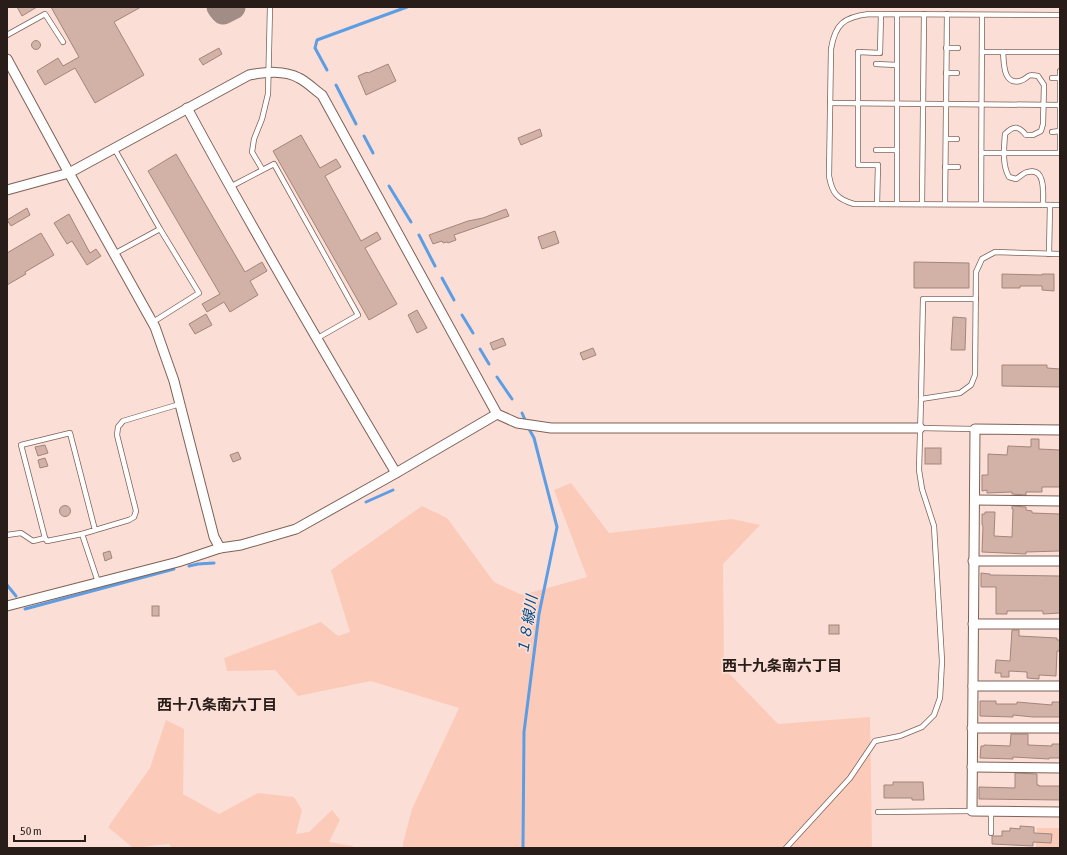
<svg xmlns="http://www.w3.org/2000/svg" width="1067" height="855" font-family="'Asap Condensed','Noto Sans JP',sans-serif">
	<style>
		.green { fill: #fccab9 }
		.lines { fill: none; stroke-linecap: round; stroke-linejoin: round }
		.stream { stroke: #5d9de4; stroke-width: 3 }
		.taxiway { stroke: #a28c86; stroke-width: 25 }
		.building { fill: #d2b1a7; stroke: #a4857b }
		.service-casing { stroke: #7e6157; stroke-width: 6 }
		.minor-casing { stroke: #7e6157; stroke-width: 11 }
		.service { stroke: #fff; stroke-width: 4.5 }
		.minor { stroke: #fff; stroke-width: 9 }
		.labels { text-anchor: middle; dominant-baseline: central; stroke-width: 3.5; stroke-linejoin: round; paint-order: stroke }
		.water-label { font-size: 15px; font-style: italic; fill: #034c8c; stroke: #fbdfd6 }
		.neighbourhood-label { font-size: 15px; font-weight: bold; fill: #291d19; stroke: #fbdfd6 }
	</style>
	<rect width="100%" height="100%" fill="#fbdfd6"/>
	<g class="green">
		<path d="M571,483L609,533L732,519L760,525L723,564L724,668L778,724L870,717L872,848H403V843L412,809L459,708L371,681L298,696L275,670L227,671L224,658L321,622L338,636L350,632L331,570L422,506L447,518L494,582L522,595L587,577L554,490Z"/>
		<path d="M166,720L184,729L183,794L219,814L258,793L294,797L302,810L296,834L309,832L332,810L340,820L329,842L353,846V848H172L169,844L133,848L108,827L150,768Z"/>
		<path d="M1037,828H1060V848H1029H1036Z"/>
	</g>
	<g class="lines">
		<g class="stream">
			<path d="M327,70L315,48L317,40L407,7"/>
			<path d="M336,85L356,124"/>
			<path d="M364,136L373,153"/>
			<path d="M389,186L411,222"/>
			<path d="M419,235L435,266"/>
			<path d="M442,278L454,300"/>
			<path d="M462,315L473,333"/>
			<path d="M480,349L489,364"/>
			<path d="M497,377L512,399"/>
			<path d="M522,413L526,422"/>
			<path d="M366,502L393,490"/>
			<path d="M189,566L198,564L214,563"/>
			<path d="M7,585L16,596"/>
			<path d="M25,609L174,569"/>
			<path d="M523,848L524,732L539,614L557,527L534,438L528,427"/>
		</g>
		<path class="taxiway" d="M219,7L223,12L233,7"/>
	</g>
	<g class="building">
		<path d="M17,7H37L22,16Z"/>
		<path d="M51,7H141L114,22L144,75L95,103L75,68L45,85L37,71L58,58L63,66L79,57Z"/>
		<circle cx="36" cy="45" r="4.5"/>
		<path d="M219,48L222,54L203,65L199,59Z"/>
		<path d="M388,64L396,81L366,95L358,76L367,72L368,73Z"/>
		<path d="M540,129L542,136L521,145L518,138Z"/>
		<path d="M301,135L320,168L336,159L341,167L325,176L361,241L377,232L381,239L365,248L397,304L369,320L273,151Z"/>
		<path d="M176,154L245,272L262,262L267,271L250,281L258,295L230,312L224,302L207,312L202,304L220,294L148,171Z"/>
		<path d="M27,208L30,215L11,226L7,220Z"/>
		<path d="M506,209L509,216L454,235L456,240L448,243L447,242L443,243L442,241L433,244L429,235L468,221L483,218Z"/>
		<path d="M69,214L90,253L96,249L101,256L87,265L72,241L67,244L54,223Z"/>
		<path d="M555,231L559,243L542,249L538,237Z"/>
		<path d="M41,233L54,255L25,272L26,274L7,285V253Z"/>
		<path d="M914,262L969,263V288H914Z"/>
		<path d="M1002,274L1042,275V274H1054V291L1042,290V286H1020V288H1002Z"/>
		<path d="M417,310L427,328L417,333L408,315Z"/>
		<path d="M206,314L212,325L195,334L189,324Z"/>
		<path d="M953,317L966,318L965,350H951Z"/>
		<path d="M503,338L506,345L493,350L490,343Z"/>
		<path d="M593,348L596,355L583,360L580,353Z"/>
		<path d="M1002,365H1047V368L1060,369V387L1002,386Z"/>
		<path d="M1031,439H1039V449L1060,450V487H1042V492H1026V495L1012,494V492L987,493V490L982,491V475H988V454L1007,455L1008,446L1031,447Z"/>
		<path d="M45,445L48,453L38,456L35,447Z"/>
		<rect x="925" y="448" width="16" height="16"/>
		<path d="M238,452L241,459L233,462L230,455Z"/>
		<path d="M45,458L48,466L40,468L38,460Z"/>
		<circle cx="65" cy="511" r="5.5"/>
		<path d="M1012,506L1026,507V510L1032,511V513L1060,514V551L1026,552V554L982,552L983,526L982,525V514H985V512H995L994,536L1012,537L1013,509H1012Z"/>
		<path d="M110,551L112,558L105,561L103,553Z"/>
		<path d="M981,573L990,574V575L1060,576V613L1043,614V611H1007V614H996V587H981Z"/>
		<rect x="152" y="606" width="7" height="10"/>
		<rect x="829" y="625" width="10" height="9"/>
		<path d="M1012,630H1019V636L1057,638V640H1060V651H1057L1056,676L1040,675H1039V679L1027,678V672L1009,671V677H1001V673H995L996,660L1010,661Z"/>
		<path d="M980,701H996V704H1017V702L1052,705V702H1060V717H1033L1013,715V717L980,716Z"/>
		<path d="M1011,734H1028V745L1052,746V744H1060V758H1049V759L1013,757V759L980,758L981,746H984V745L1010,746Z"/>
		<path d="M1015,773L1037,774V785H1039V786H1060V800L979,799V787L1015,788Z"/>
		<path d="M893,782H923L924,800H912V798H884V785H893Z"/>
		<path d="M1020,826L1034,827V833L1052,834L1051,843L1033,842V846L992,844V836H1002V831H1010V828L1020,829Z"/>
	</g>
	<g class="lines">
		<g class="service-casing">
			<g id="service">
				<path d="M1060,15L869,14C844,17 835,24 831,49L829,176C832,193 837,199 854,204L1060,205"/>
				<path d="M7,35L45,14L63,42"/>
				<path d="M946,48H958"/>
				<path d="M982,52H1060"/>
				<path d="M1003,52C1004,63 1003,85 1020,81C1029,79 1025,73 1038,76L1044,85L1043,124L1041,131L1033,135H1026C1018,125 1013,126 1005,134C1004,148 1002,165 1009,177L1016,179C1020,177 1024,172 1028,172C1046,167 1043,194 1043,205"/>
				<path d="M876,64L897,65"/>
				<path d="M946,73H957"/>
				<path d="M1052,78H1060"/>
				<path d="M830,103L1060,105"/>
				<path d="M1052,132L1060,131"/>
				<path d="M946,139H957"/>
				<path d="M114,148L160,229"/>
				<path d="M876,150H897"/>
				<path d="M982,153H1060"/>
				<path d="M1060,153V71"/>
				<path d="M945,167H958"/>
				<path d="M262,169L252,152L254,139L262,119L268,94L270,7"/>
				<path d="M230,187L274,164L358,315L316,339"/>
				<path d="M877,204L878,165H858V52L880,53L881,14"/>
				<path d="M897,204V14"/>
				<path d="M922,204L924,14"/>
				<path d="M945,204L947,14"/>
				<path d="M981,204L982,15"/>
				<path d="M114,254L160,229L199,293L153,322"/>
				<path d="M1049,254L1050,205"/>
				<path d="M921,399L923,299H976"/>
				<path d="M920,428L975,429"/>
				<path d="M95,530L70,433L21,445L45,538L47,541L82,534L129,520L134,517L136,511L117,435L118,427L123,421L180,404"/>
				<path d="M82,534L98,582"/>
				<path d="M7,535L21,533L33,541L45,538"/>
				<path d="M878,812L972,811"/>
				<path d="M991,833V811"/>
				<path d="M786,848L850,778L875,741L900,736L922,727L934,715L940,698L942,661L934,526L922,489L919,470L921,399L960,393L971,385L975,375L976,272L982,259L995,252L1060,254"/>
			</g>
		</g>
		<g class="minor-casing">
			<g id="minor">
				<path d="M7,59L69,173L155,327L174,381L214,537L220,548"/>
				<path d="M187,108C254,232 324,352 396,473"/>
				<path d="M7,190L69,173L249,75C266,72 284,70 299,78C307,82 315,90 322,95L497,414L517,423L551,428H920"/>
				<path d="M1060,430L975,429L972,811L1060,812"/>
				<path d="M975,500L1060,501"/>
				<path d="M973,561H1060"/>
				<path d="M7,606L178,562L220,548L241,545L296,529L396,473L497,414"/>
				<path d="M973,624H1060"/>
				<path d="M973,686H1060"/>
				<path d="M972,728H1060"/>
				<path d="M972,767L1060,768"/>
			</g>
		</g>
		<use href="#service" class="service"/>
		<use href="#minor" class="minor"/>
	</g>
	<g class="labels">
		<g class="water-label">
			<text transform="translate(527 625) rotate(-81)">１８線川</text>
		</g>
		<g class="neighbourhood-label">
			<text x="782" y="665">西十九条南六丁目</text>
			<text x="217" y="704">西十八条南六丁目</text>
		</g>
	</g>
	<rect width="1067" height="855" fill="none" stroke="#291d19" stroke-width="16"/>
	<path d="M14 835v6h71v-6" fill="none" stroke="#291d19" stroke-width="2"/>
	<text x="20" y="835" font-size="12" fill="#291d19" stroke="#fbdfd6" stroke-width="3" paint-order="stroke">50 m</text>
</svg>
